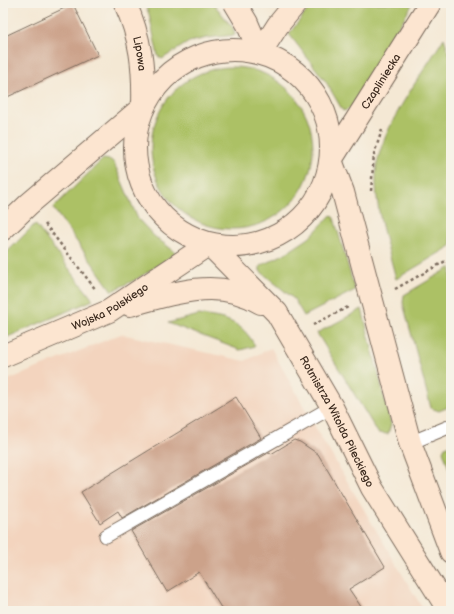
<svg xmlns="http://www.w3.org/2000/svg" width="454" height="614" font-family="'Balsamiq Sans',sans-serif">
	<style>
		.built { fill: #f3d4be }
		.green { fill: #acc165; stroke: #747642 }
		.building { fill: #cca28a }
		.lines { fill: none; stroke-linecap: round; stroke-linejoin: round }
		.lane-casing { stroke: #7c6c5e; stroke-width: 15 }
		.secondary-casing { stroke: #7c6c5e; stroke-width: 24 }
		.path { stroke: #7c6c5e; stroke-width: 2.5; stroke-dasharray: 3 3; stroke-linecap: butt }
		.lane { stroke: #fff; stroke-width: 13 }
		.secondary { stroke: #fce5d0; stroke-width: 22 }
		.labels { text-anchor: middle; dominant-baseline: central; stroke-width: 4; stroke-linejoin: round; paint-order: stroke }
		.street-label { font-size: 11px; fill: #3b2a1e; stroke: #f7f3e8 }
	</style>
	<rect width="100%" height="100%" fill="#f7f3e8"/>
	<filter id="ink" filterUnits="userSpaceOnUse"><feTurbulence type="fractalNoise" baseFrequency=".025" numOctaves="2"/><feDisplacementMap in="SourceGraphic" scale="8" xChannelSelector="R" yChannelSelector="G"/><feConvolveMatrix kernelMatrix="1 2 1 2 8 2 1 2 1" color-interpolation-filters="sRGB"/></filter>
	<filter id="wash" filterUnits="userSpaceOnUse"><feTurbulence type="fractalNoise" baseFrequency=".012" numOctaves="4" result="noise"/><feDisplacementMap in="SourceGraphic" scale="16" xChannelSelector="R" yChannelSelector="G"/><feGaussianBlur stdDeviation="0.9" result="paint"/><feColorMatrix in="noise" values="0 0 0 0 0 0 0 0 0 0 0 0 0 0 0 0 0 1.4 0 .05"/><feComposite in="paint" operator="in"/></filter>
	<g filter="url(#wash)">
		<rect width="100%" height="100%" fill="#f4e8d4"/>
		<path class="built" d="M121,334L245,361L271,348L321,437L424,611H3V382Z"/>
		<g class="green">
			<path d="M144,3H213L233,28L235,35L207,38L189,42L162,59L158,56L149,14Z"/>
			<path d="M313,3H413L352,108L343,111L326,82L289,34Z"/>
			<path d="M444,38L451,59V246L396,279C387,243 370,196 378,159C388,118 423,73 444,38Z"/>
			<circle cx="232" cy="148" r="81"/>
			<path d="M103,159L111,160L114,163L138,219L154,236L174,251L175,254L137,279L112,291L53,208Z"/>
			<path d="M331,215L334,218L355,290L304,316L294,299L260,271V266L288,252L309,238Z"/>
			<path d="M35,224L93,300L3,339V256Z"/>
			<path d="M451,267V406L439,411L431,408L403,303L404,295Z"/>
			<path d="M362,309L391,424L388,434L378,433L317,333Z"/>
			<path d="M199,315C225,318 242,321 255,346L240,350L168,323Z"/>
			<path d="M451,445V475L443,451L445,447Z"/>
		</g>
		<g id="blocks">
			<g class="building">
				<path d="M73,4L98,55L3,99V37Z"/>
				<path d="M236,397L261,438L122,518L118,511L100,523L81,492Z"/>
				<path d="M294,440L300,442L318,454L385,567L349,589L364,611H223L199,572L167,592L131,531L270,452L271,454Z"/>
			</g>
		</g>
	</g>
	<g filter="url(#ink)">
		<use href="#blocks" fill-opacity="0" stroke="#7c6c5e" stroke-width="1"/>
		<g class="lines">
			<g class="lane-casing">
				<g id="lane">
					<path d="M410,443L451,426"/>
					<path d="M106,536L332,407"/>
				</g>
			</g>
			<g class="secondary-casing">
				<g id="secondary">
					<path id="s1" d="M125,3C141,38 144,68 143,106"/>
					<path d="M235,3L247,23L260,53"/>
					<circle cx="233" cy="148" r="98"/>
					<path d="M260,53L278,25L296,3"/>
					<path d="M331,160L343,192L410,443L451,552"/>
					<path id="s2" d="M331,160L430,3"/>
					<path d="M3,229L29,204L143,107"/>
					<path id="s3" d="M209,244L277,313L332,407L372,488L449,611"/>
					<path d="M130,305C175,293 218,277 261,303"/>
					<path id="s4" d="M3,356L109,311L209,244"/>
				</g>
			</g>
			<g class="path">
				<path d="M371,191L374,154L382,130"/>
				<path d="M45,224L96,290"/>
				<path d="M395,289L451,258"/>
				<path d="M313,325L348,307"/>
			</g>
			<use href="#lane" class="lane"/>
			<use href="#secondary" class="secondary"/>
		</g>
	</g>
	<g class="labels">
		<g class="street-label">
			<text stroke="none"><textPath href="#s1" startOffset="53">Lipowa</textPath></text>
			<text stroke="none"><textPath href="#s2" startOffset="93">Czapliniecka</textPath></text>
			<text stroke="none"><textPath href="#s4" startOffset="118">Wojska Polskiego</textPath></text>
			<text stroke="none"><textPath href="#s3" startOffset="221">Rotmistrza Witolda Pileckiego</textPath></text>
		</g>
	</g>
	<rect width="454" height="614" fill="none" stroke="#f7f3e8" stroke-width="16"/>
</svg>
